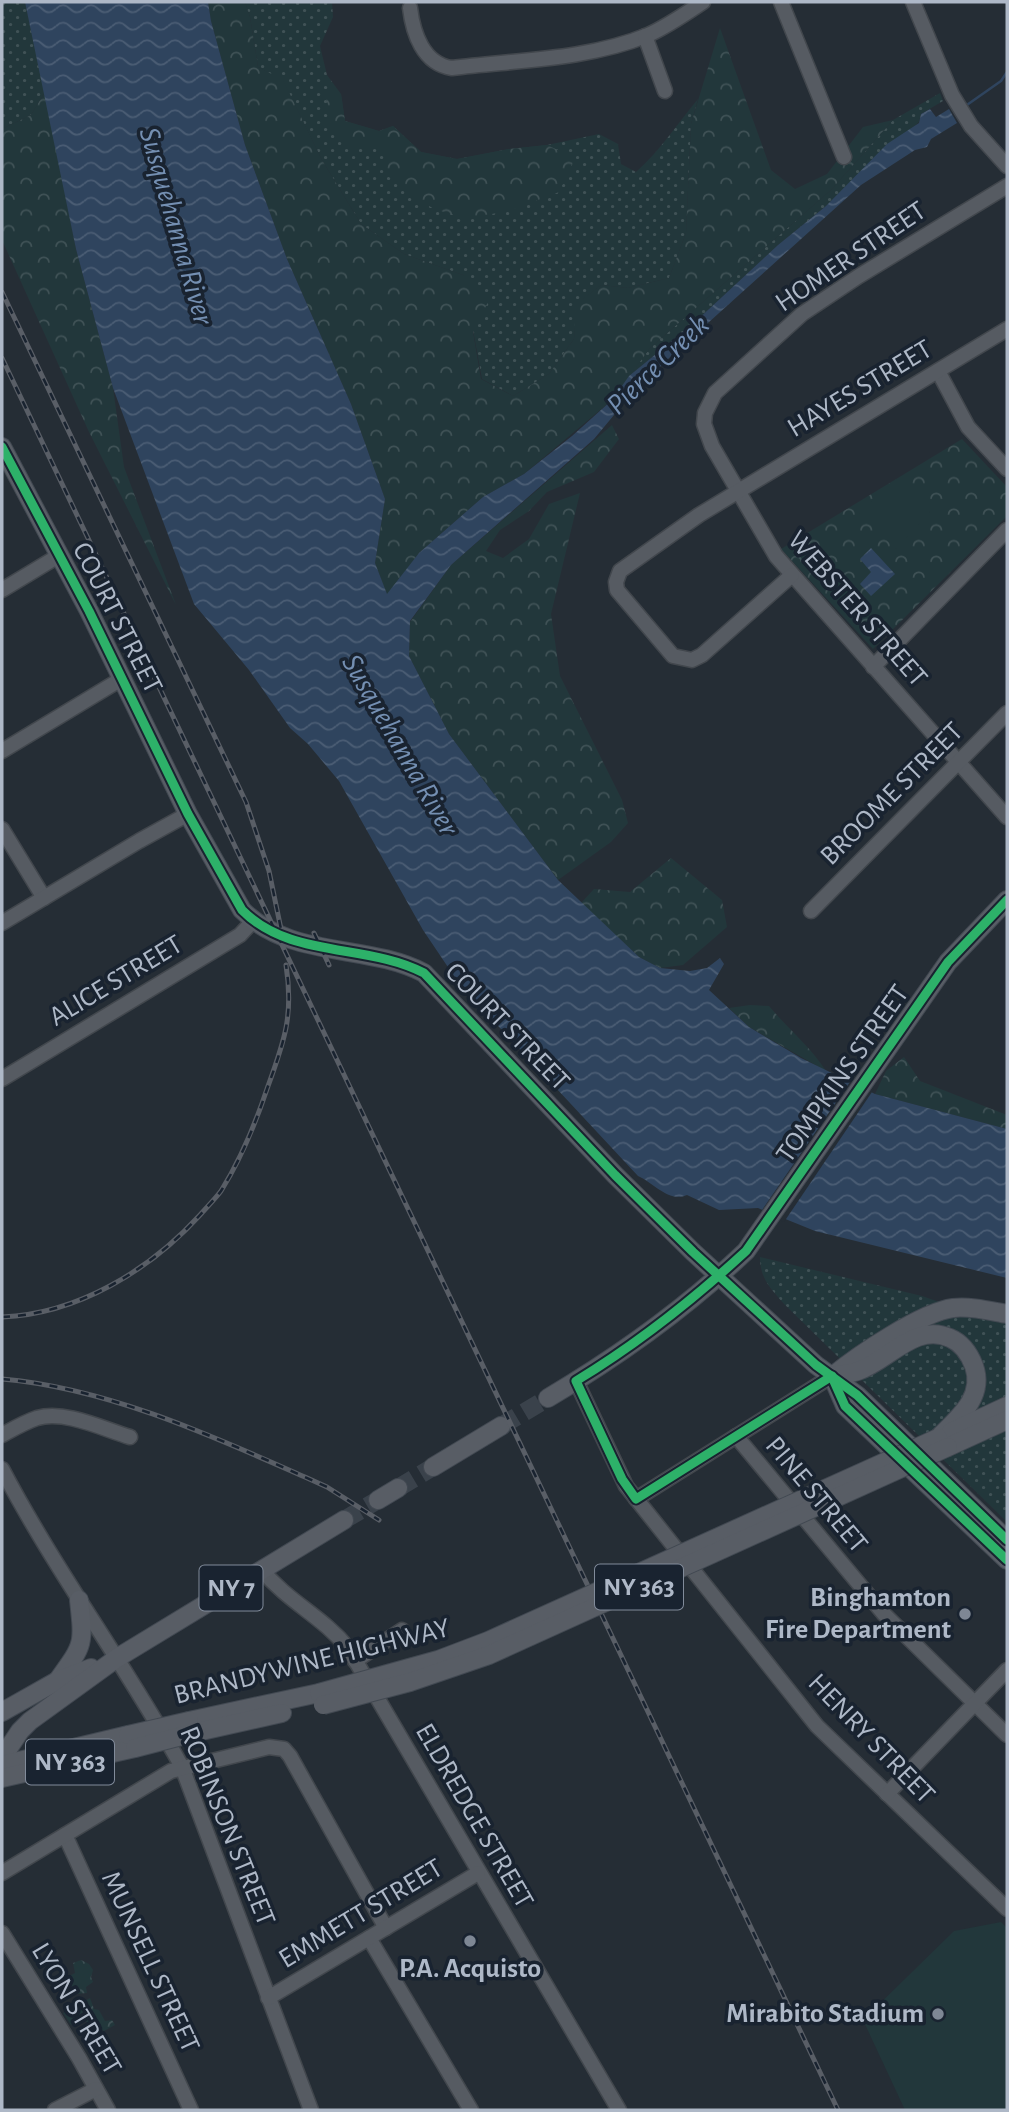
<svg xmlns="http://www.w3.org/2000/svg" width="1009" height="2112" font-family="'Alegreya Sans',sans-serif">
	<style>
		.grass { fill: url(#grass-dots) }
		.forest { fill: url(#forest-crowns) }
		.pitch { fill: #22373b }
		.water { fill: url(#water-waves) }
		.pier { fill: #252d35 }
		.lines { fill: none; stroke-linecap: round; stroke-linejoin: round }
		.stream { stroke: #2f445e; stroke-width: 2.5 }
		.major-tunnel { stroke: #3a424b; stroke-width: 18; stroke-dasharray: 18 9; stroke-linecap: butt }
		.minor-casing { stroke: #42474d; stroke-width: 17 }
		.major-casing { stroke: #424952; stroke-width: 20 }
		.minor { stroke: #565b62; stroke-width: 14 }
		.major { stroke: #585d65; stroke-width: 18 }
		.rail-casing { stroke: #595e66; stroke-width: 5 }
		.rail { stroke: #192330; stroke-width: 2.5; stroke-dasharray: 8; stroke-linecap: butt }
		.major-bridge-casing { stroke: #424952; stroke-width: 20; stroke-linecap: butt }
		.major-bridge { stroke: #585d65; stroke-width: 18 }
		.cycleway-casing { stroke: #192330; stroke-width: 13 }
		.cycleway { stroke: #2db169; stroke-width: 9 }
		.poi-dot { fill: #7e8794; stroke: #192330; stroke-width: 2.5 }
		.labels { text-anchor: middle; dominant-baseline: central; stroke-width: 7; stroke-linejoin: round; paint-order: stroke }
		.shield { fill: #192330; stroke: #818b9a; stroke-width: 2 }
		.shield-label { font-size: 26px; font-weight: bold; fill: #aeb8c7 }
		.street-label { font-size: 28px; fill: #aeb8c7; stroke: #192330 }
		.poi-label { font-size: 28px; font-weight: bold; fill: #aeb8c7; stroke: #192330; text-anchor: end }
		.water-label { font-size: 30px; font-style: italic; fill: #748fb2; stroke: #192330 }
	</style>
	<defs>
		<pattern id="grass-dots" width="8" height="8" patternUnits="userSpaceOnUse" patternTransform="scale(1.75)"><rect width="8" height="8" fill="#22373b"/><path d="M2 2h.1M6 6h.1" fill="none" stroke="#405256" stroke-width="1.8" stroke-linecap="round"/></pattern>
		<pattern id="forest-crowns" width="20" height="18" patternUnits="userSpaceOnUse" patternTransform="scale(1.75)"><rect width="20" height="18" fill="#22373b"/><path d="M2 6a3 3 0 1 1 6 0M12 15a3 3 0 1 1 6 0" fill="none" stroke="#405256"/></pattern>
		<pattern id="water-waves" width="16" height="10" patternUnits="userSpaceOnUse" patternTransform="scale(1.75)"><rect width="16" height="10" fill="#2f445e"/><path d="M0 5q4-4 8 0t8 0" fill="none" stroke="#4b5d74"/></pattern>
	</defs>
	<rect width="100%" height="100%" fill="#252d35"/>
	<g class="grass">
		<path d="M2,2H25L45,92L31,115L2,129Z"/>
		<path d="M245,2H332L333,17L320,46L327,75L341,94L345,121L379,131L393,126L421,152L457,159L509,149L547,145L599,134L618,144L621,164L636,172C660,151 677,124 698,99L691,124L686,233L669,278L628,288L601,285L577,304L574,339L549,374L513,396L482,379L463,275L404,254L361,224L322,160L283,81L258,67L250,17Z"/>
		<path d="M940,93L943,101L921,114L919,122L826,206L778,245L695,322L629,376L650,348L831,190L893,120Z"/>
		<path d="M760,1257L922,1296L979,1316L1007,1322V1522L785,1305C771,1289 760,1279 760,1257Z"/>
	</g>
	<g class="forest">
		<path d="M208,2H245L250,17L258,67L283,80L322,160L361,224L404,254L463,275L488,302L473,332L481,379L513,396L549,374L574,339L576,304L601,285L628,288L669,278L686,233L691,124L720,28L771,170L795,189L827,174L863,127L893,120L831,190L650,348L612,400L524,474L483,497L419,553L387,595L375,563L385,499L351,404L287,259L245,145L211,21Z"/>
		<path d="M325,91L341,94L345,121L379,131L393,126L421,152L457,159L509,149L547,145L575,158L559,192C520,207 479,226 438,210C419,203 400,185 384,173L388,153L377,144L354,149L331,124Z"/>
		<path d="M45,92L76,249L113,388L124,467L176,605L89,432L2,240V129L31,115Z"/>
		<path d="M612,425L619,439L594,472L547,492L529,511L500,530L486,551L503,558L529,539L549,504L580,493L551,614L560,676L622,800L628,823L611,842L558,880L449,734L409,656L410,622L451,565Z"/>
		<path d="M962,439L1007,487V516L873,649L781,549Z"/>
		<path d="M671,858L722,900L727,927L683,965L660,968L639,957L581,903L594,889L630,892Z"/>
		<path d="M750,1005L769,1006C788,1029 810,1046 826,1071L749,1027L729,1008Z"/>
		<path d="M904,1057L920,1081L1007,1115V1129L875,1094L886,1071Z"/>
		<path d="M81,1960L89,1964L93,1970L91,1977L93,1982L86,1987L87,1993L76,1994L67,1977L75,1973L73,1963Z"/>
		<path d="M90,1998L94,2009L99,2010L105,2021L112,2020L115,2025L104,2031L83,2020L71,2025L63,2013Z"/>
	</g>
	<g class="pitch">
		<path d="M896,479L930,512L896,549L859,513Z"/>
		<path d="M1001,1922L1007,1928V2110H905L863,2020L954,1931Z"/>
	</g>
	<g class="water">
		<path d="M25,2H208L211,21L245,145L287,259L351,404L385,499L375,563L387,594L419,553L483,497L524,474L572,436L612,400L629,376L695,322L778,245L826,206L887,144L919,123L921,114L930,109L936,117L949,109L957,123L931,139L927,147L915,150L861,185L668,359L629,397L594,439L451,565L410,621L409,656L449,734L558,880L639,957L660,968L690,971L707,968L720,958L724,964L709,990L749,1027L801,1058L875,1094L1007,1129V1278L815,1231L758,1208L719,1210L687,1195C669,1203 654,1183 638,1176L460,985L423,930L339,781L308,744L290,728L249,670L194,604L113,388L76,249Z"/>
		<path d="M871,548L895,574L871,596L860,584L871,572L860,559Z"/>
	</g>
	<path class="pier" d="M852,1079L874,1089L784,1222L760,1213Z"/>
	<g class="lines">
		<path class="stream" d="M964,107L1001,81L1007,72"/>
		<g class="major-tunnel">
			<path d="M501,1426L548,1398"/>
			<path d="M398,1488L433,1467"/>
			<path d="M344,1520L378,1500"/>
		</g>
		<g class="minor-casing">
			<g id="minor">
				<path d="M781,2L844,157"/>
				<path d="M913,2L952,95L971,126L1007,166"/>
				<path d="M410,8C413,33 423,64 452,68C516,60 587,60 648,35C668,26 685,14 703,2"/>
				<path d="M645,36L665,91"/>
				<path d="M1007,186L859,276L802,314L715,393L705,413L704,424L712,446L776,556L1007,817"/>
				<path d="M938,371L968,427L1007,469"/>
				<path d="M792,575L702,655L692,660L673,656L617,590L616,582L620,571L699,515L1007,329"/>
				<path d="M2,590L60,555"/>
				<path d="M873,667L1007,530"/>
				<path d="M2,751L123,678"/>
				<path d="M2,829L44,898"/>
				<path d="M811,911L1007,713"/>
				<path d="M2,923L139,841L188,814"/>
				<path d="M2,1079L240,935L253,921"/>
				<path d="M576,1381L626,1486L817,1726L1007,1909"/>
				<path d="M2,1435C13,1429 25,1422 37,1418C66,1410 103,1429 130,1437"/>
				<path d="M736,1436L884,1614L1007,1735"/>
				<path d="M2,1469C56,1572 126,1665 182,1767L311,2110"/>
				<path d="M636,1499L832,1376"/>
				<path d="M261,1569C288,1602 323,1617 348,1648L619,2110"/>
				<path d="M355,1661L402,1630"/>
				<path d="M887,1794L1007,1670"/>
				<path d="M65,1835L191,2110"/>
				<path d="M2,1873L171,1771L269,1747L284,1749L290,1756L386,1928"/>
				<path d="M2,1933L79,2058L108,2110"/>
				<path d="M369,1938L471,2110"/>
				<path d="M268,1998L478,1873"/>
				<path d="M55,2110L96,2089"/>
			</g>
		</g>
		<g class="major-casing">
			<g id="major">
				<path d="M2,447L89,611L188,814L242,910C290,959 367,943 424,973L615,1175L693,1252L816,1365L857,1395L1007,1540"/>
				<path d="M834,1375C858,1355 922,1312 953,1308C971,1306 990,1311 1007,1314"/>
				<path d="M832,1376L845,1406L1007,1560"/>
				<path d="M832,1376C841,1374 850,1374 858,1371C889,1360 916,1322 950,1338C962,1343 969,1353 974,1366C985,1397 958,1418 938,1438"/>
				<path d="M548,1398C619,1356 686,1308 746,1251L948,962L1007,900"/>
				<path d="M951,1432L1007,1406"/>
				<path d="M948,1447L1007,1420"/>
				<path d="M433,1467L501,1426"/>
				<path d="M378,1500L398,1488"/>
				<path d="M58,1680C84,1644 84,1645 79,1600"/>
				<path d="M2,1712L57,1681L91,1668"/>
				<path d="M189,1721L319,1693"/>
				<path d="M197,1732L282,1713"/>
				<path d="M2,1758L20,1731L30,1721L117,1658L344,1520"/>
				<path d="M2,1765L128,1735"/>
				<path d="M2,1778L135,1748"/>
			</g>
		</g>
		<use href="#minor" class="minor"/>
		<use href="#major" class="major"/>
		<g class="rail-casing">
			<g id="rail">
				<path d="M2,292L246,802L269,871L282,934"/>
				<path d="M2,358L838,2110"/>
				<path d="M314,933L329,965"/>
				<path d="M2,1317C78,1314 150,1270 200,1215C207,1207 215,1199 221,1191C241,1159 255,1125 267,1089C284,1042 294,1016 286,965"/>
				<path d="M2,1379C107,1388 210,1435 305,1477L327,1487L379,1520"/>
			</g>
		</g>
		<use href="#rail" class="rail"/>
		<g class="major-bridge-casing">
			<g id="major-bridge">
				<path d="M319,1693L438,1660L488,1641L938,1438"/>
				<path d="M323,1705L410,1682L489,1655L948,1447"/>
				<path d="M128,1735L189,1721"/>
				<path d="M135,1748L197,1732"/>
			</g>
		</g>
		<use href="#major-bridge" class="major-bridge"/>
		<g class="cycleway-casing">
			<g id="cycleway">
				<path d="M2,447L89,611L188,814L242,910C290,959 367,943 424,973L615,1175L693,1252L816,1365L857,1395L1007,1540"/>
				<path d="M832,1376L636,1499L622,1479L576,1381C637,1344 694,1299 746,1251L948,962L1007,900"/>
				<path d="M832,1377L845,1406L1007,1560"/>
			</g>
		</g>
		<use href="#cycleway" class="cycleway"/>
	</g>
	<g class="poi-dot">
		<circle cx="965" cy="1614" r="7"/>
		<circle cx="470" cy="1941" r="7"/>
		<circle cx="938" cy="2014" r="7"/>
	</g>
	<g class="labels">
		<g class="shield">
			<rect x="595" y="1564.5" width="88" height="45" rx="5"/>
			<rect x="199.5" y="1565.5" width="63" height="45" rx="5"/>
			<rect x="26" y="1739.5" width="88" height="45" rx="5"/>
		</g>
		<g class="shield-label">
			<text x="639" y="1587">NY 363</text>
			<text x="231" y="1588">NY 7</text>
			<text x="70" y="1762">NY 363</text>
		</g>
		<g class="street-label">
			<text transform="translate(851 257) rotate(-34)">HOMER STREET</text>
			<text transform="translate(860 389) rotate(-31)">HAYES STREET</text>
			<text transform="translate(857 609) rotate(49)">WEBSTER STREET</text>
			<text transform="translate(117 618) rotate(63)">COURT STREET</text>
			<text transform="translate(892 794) rotate(-45)">BROOME STREET</text>
			<text transform="translate(116 981) rotate(-31)">ALICE STREET</text>
			<text transform="translate(507 1027) rotate(46)">COURT STREET</text>
			<text transform="translate(843 1074) rotate(-55)">TOMPKINS STREET</text>
			<text transform="translate(816 1495) rotate(50)">PINE STREET</text>
			<text transform="translate(312 1662) rotate(-14)">BRANDYWINE HIGHWAY</text>
			<text transform="translate(871 1739) rotate(46)">HENRY STREET</text>
			<text transform="translate(474 1816) rotate(60)">ELDREDGE STREET</text>
			<text transform="translate(227 1826) rotate(68)">ROBINSON STREET</text>
			<text transform="translate(361 1914) rotate(-31)">EMMETT STREET</text>
			<text transform="translate(150 1962) rotate(65)">MUNSELL STREET</text>
			<text transform="translate(76 2009) rotate(59)">LYON STREET</text>
		</g>
		<g class="poi-label">
			<text x="951" y="1598">Binghamton<tspan x="951" dy="32">Fire Department</tspan></text>
			<text x="470" y="1969" text-anchor="middle">P.A. Acquisto</text>
			<text x="924" y="2014">Mirabito Stadium</text>
		</g>
		<g class="water-label">
			<text transform="translate(176 226) rotate(74)">Susquehanna River</text>
			<text transform="translate(658 365) rotate(-44)">Pierce Creek</text>
			<text transform="translate(400 745) rotate(60)">Susquehanna River</text>
		</g>
	</g>
	<rect width="1009" height="2112" fill="none" stroke="#aeb8c7" stroke-width="7"/>
</svg>
